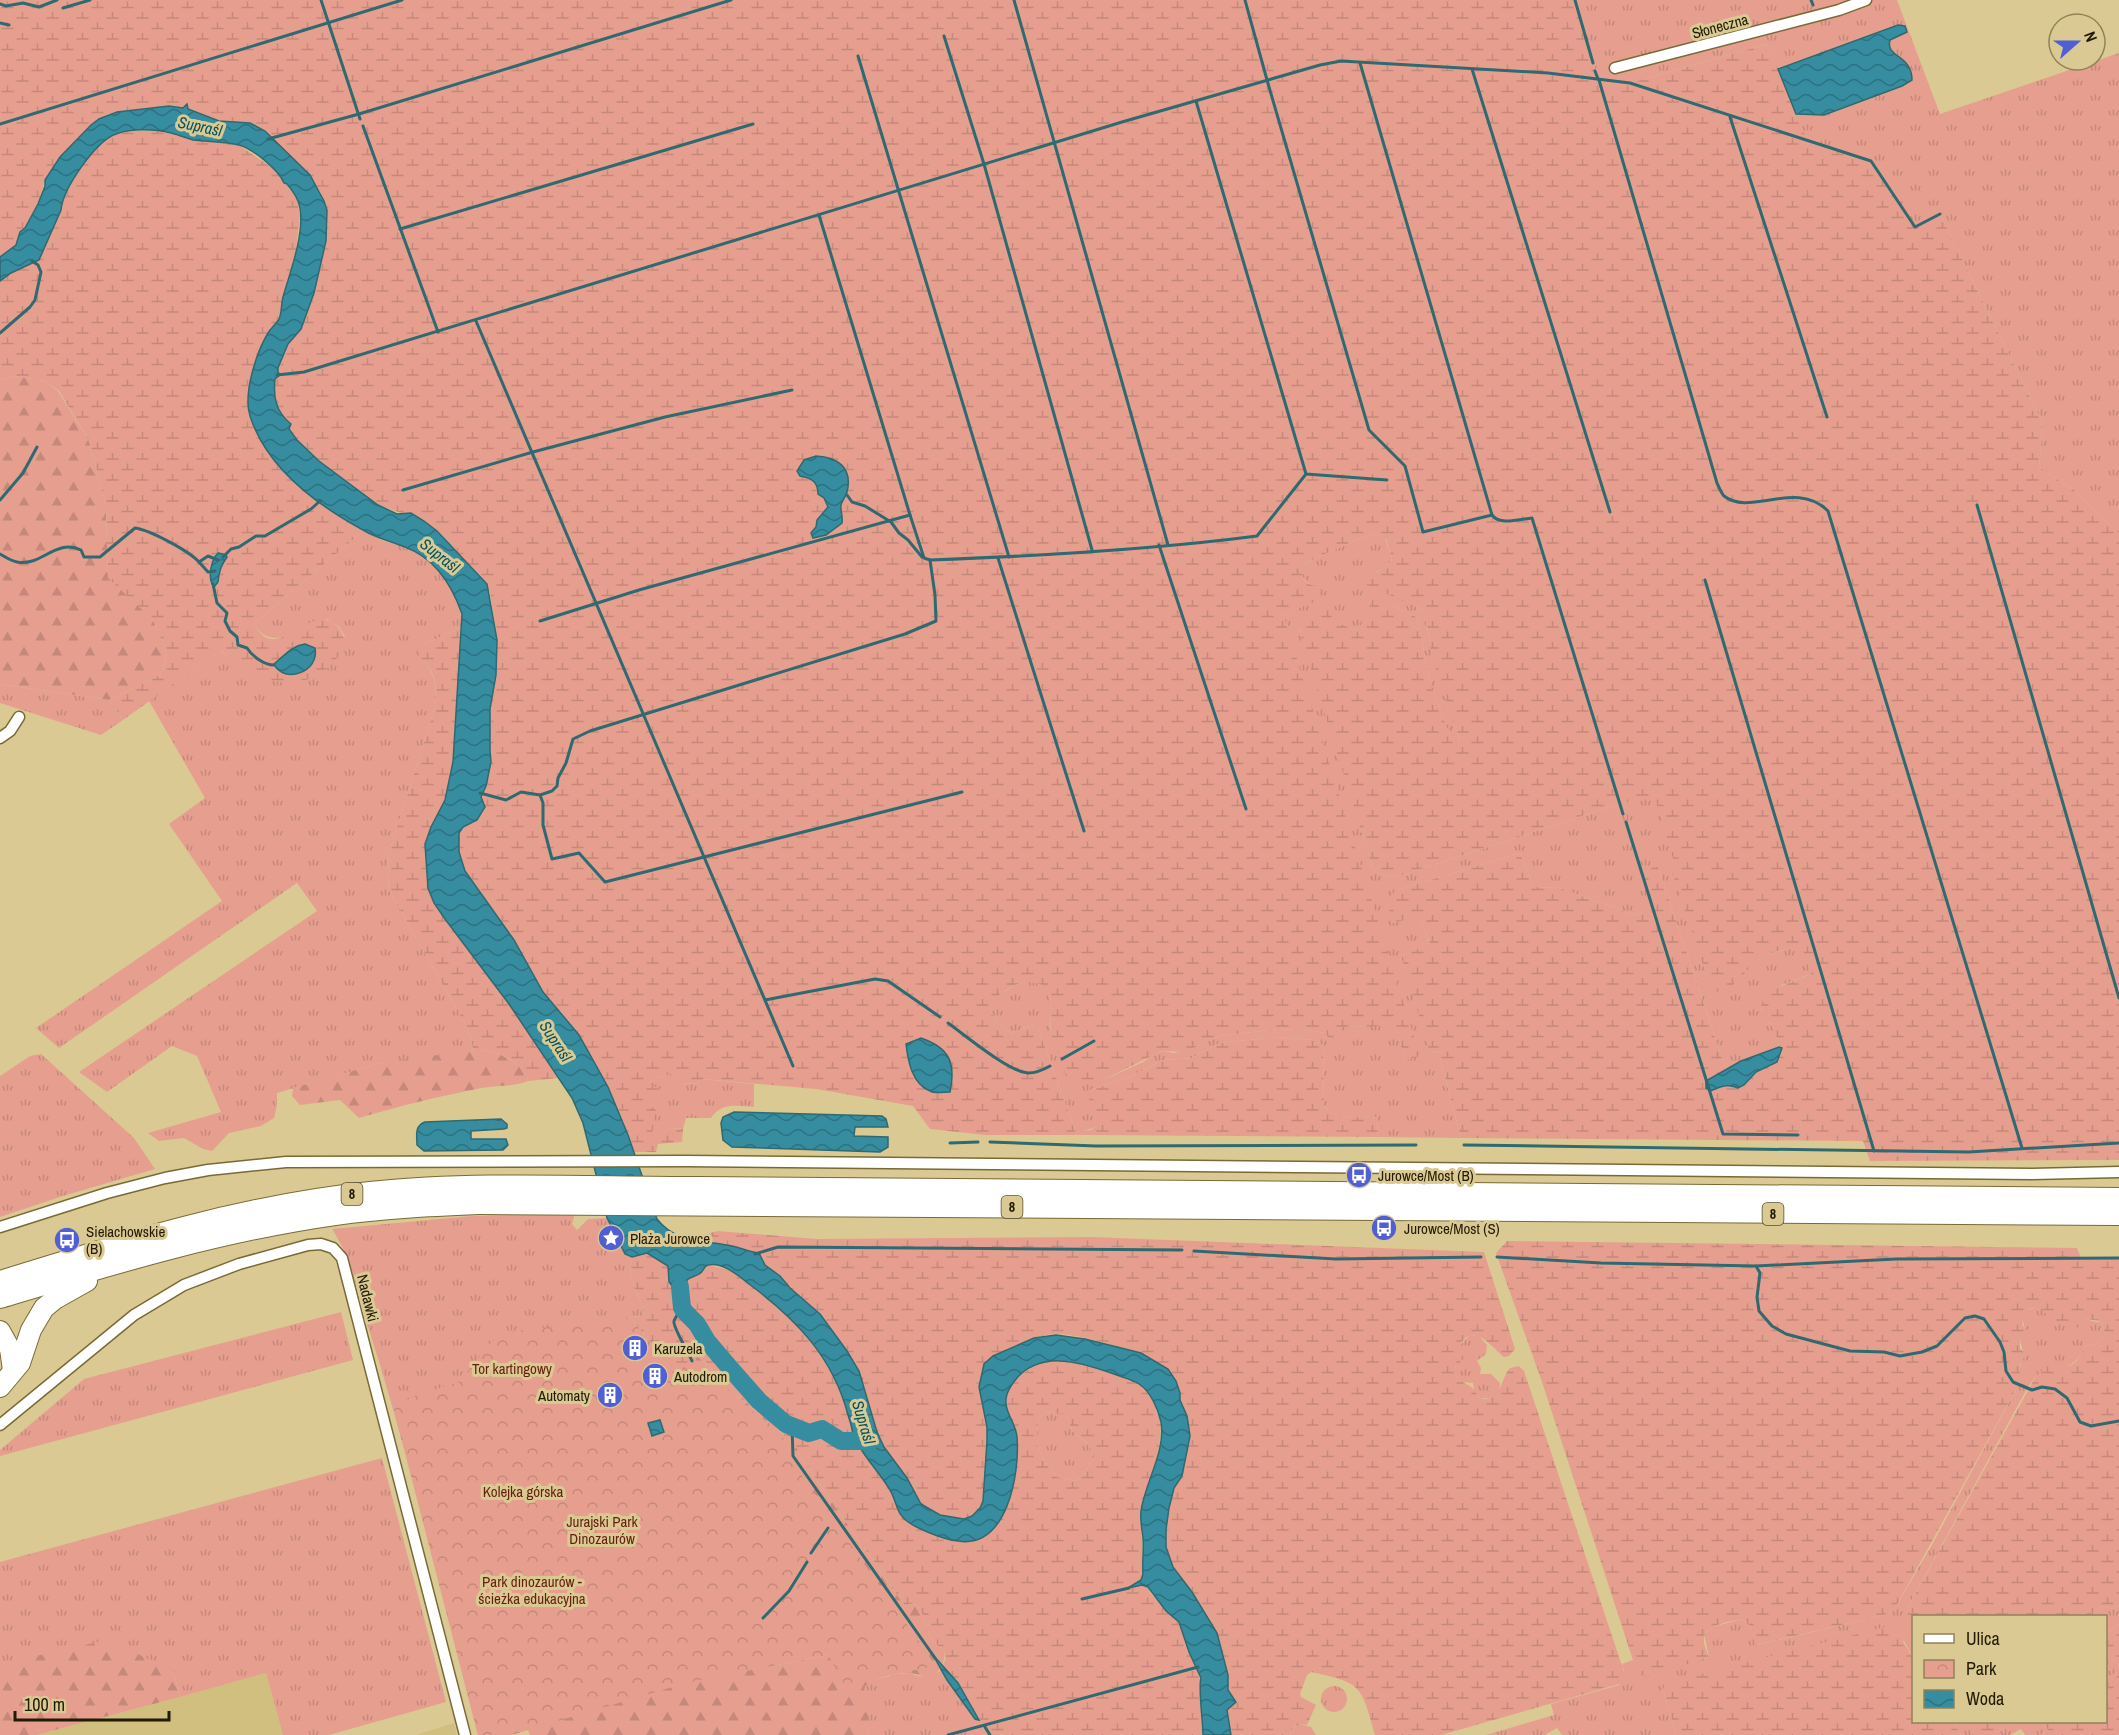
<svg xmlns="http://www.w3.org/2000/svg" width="2119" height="1735" font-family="'Archivo Narrow',sans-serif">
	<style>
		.built { fill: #d1bf7f }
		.grass { fill: url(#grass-tufts) }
		.forest { fill: url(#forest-firs) }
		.wetland { fill: url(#wetland-marsh); fill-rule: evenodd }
		.park { fill: url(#park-crowns) }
		.water { fill: url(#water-waves); stroke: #2f6a71; stroke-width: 1.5 }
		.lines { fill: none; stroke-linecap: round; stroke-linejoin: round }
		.stream { stroke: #2f6a71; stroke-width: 3 }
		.river { stroke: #358d9f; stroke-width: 18 }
		.street-casing { stroke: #796a35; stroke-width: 13 }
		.highway-casing { stroke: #796a35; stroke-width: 22 }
		.street { stroke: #fff; stroke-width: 10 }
		.highway { stroke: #fff; stroke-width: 20 }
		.labels { text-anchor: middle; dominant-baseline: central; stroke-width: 6; stroke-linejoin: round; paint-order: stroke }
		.shield { fill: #dac992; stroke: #584e2f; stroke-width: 1.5 }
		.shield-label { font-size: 14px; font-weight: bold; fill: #211a05 }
		.street-label { font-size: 15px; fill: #211a05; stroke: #dac992 }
		.poi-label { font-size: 15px; fill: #211a05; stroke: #dac992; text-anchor: start }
		.park-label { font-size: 15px; fill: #651f10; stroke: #dac992 }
		.water-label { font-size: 16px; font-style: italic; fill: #045260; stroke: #dac992 }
	</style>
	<defs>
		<pattern id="grass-tufts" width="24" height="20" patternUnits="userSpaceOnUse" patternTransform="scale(1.5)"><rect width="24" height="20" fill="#e69f8f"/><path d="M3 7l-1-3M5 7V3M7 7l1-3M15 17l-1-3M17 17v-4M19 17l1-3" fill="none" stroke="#c5887a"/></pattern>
		<pattern id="forest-firs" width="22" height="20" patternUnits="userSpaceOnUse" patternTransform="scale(1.5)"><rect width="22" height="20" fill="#e69f8f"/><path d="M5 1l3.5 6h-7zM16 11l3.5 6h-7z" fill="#c5887a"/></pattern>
		<pattern id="wetland-marsh" width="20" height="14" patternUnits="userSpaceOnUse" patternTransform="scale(1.5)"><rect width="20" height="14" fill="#e69f8f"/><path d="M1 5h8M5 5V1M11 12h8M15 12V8" fill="none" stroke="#c5887a"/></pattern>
		<pattern id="park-crowns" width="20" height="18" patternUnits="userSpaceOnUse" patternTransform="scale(1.5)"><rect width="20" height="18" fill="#e69f8f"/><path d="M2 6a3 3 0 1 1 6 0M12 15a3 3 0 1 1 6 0" fill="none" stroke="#c5887a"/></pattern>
		<pattern id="water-waves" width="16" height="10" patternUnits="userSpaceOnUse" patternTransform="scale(1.5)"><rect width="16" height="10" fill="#358d9f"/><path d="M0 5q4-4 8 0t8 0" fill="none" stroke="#2c7280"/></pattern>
	</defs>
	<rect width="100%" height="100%" fill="#dac992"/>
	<g class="built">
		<path d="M266,1673L283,1735H36L180,1697Z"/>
		<path d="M454,1723L457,1735H416Z"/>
	</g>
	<g class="grass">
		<path d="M1575,0H1897L1940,114L2119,53V534L2075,491L2039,467L2043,424L1940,214L1915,227L1871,161L1805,140L1767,44L1630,83L1598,79Z"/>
		<path d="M363,531C370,534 377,538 384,541C391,544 399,544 406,547C437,560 464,593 461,627L421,646C421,662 425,660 431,672C437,683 436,695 435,707L389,853L388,874L389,890L466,1026L472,1042L473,1052L377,1064L277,1093V1105L274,1118L261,1126L229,1133L212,1151L203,1149L184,1138L159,1141L148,1133L221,1112L197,1056L172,1046L107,1092L79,1072L317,911L297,883L59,1048L36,1028L222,901L169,824L205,798L149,701L221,650L239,667L345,636L339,627L327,619C303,629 270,653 254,624Z"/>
		<path d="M1376,534L1385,538L1392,559L1386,568L1376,572L1422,612L1426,622L1432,653L1460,742L1453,745C1445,721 1435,697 1428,673C1423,654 1423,635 1416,617L1388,604L1358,631L1329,620L1300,630L1373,869C1384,880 1395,876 1409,873L1609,807L1654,794L1676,865L1670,866L1758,960L1766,955L1802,944L1811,974L1782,985L1763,1002L1761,1010L1776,1032L1779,1047L1741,1061L1726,1070L1658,867L1652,909L1635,915L1559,888L1534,887L1520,853L1397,890L1393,923L1419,915L1430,945L1401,956L1431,1053L1438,1051L1461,1138L1378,1137L1377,1117C1360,1116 1335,1121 1324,1106L1323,1046L1316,1040L1277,1037L1219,1043L1192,1058L1163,1060L1125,1079L1090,1090L1096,1127L1084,1131L1085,1135H1077L1038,1027L1032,1025L1012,1033C1002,1028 985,1013 992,1001C995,996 1002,993 1007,990C1021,980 1041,975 1049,997C1053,1007 1049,1022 1051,1033L1103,1080L1143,1062L1153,1055L1163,1051L1174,1053L1193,1048L1219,1036L1278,1029L1314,1031L1325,1033L1342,1027L1394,1025L1406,1060L1283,614L1321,599C1319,595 1316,589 1312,586C1303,578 1296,574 1307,562L1367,535Z"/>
		<path d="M0,684L109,700L123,720L101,735L0,703Z"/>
		<path d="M41,1054L134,1138L155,1169L63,1196L0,1217V1076L30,1056Z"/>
		<path d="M671,1074L680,1083L697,1084L702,1079L754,1084V1107C736,1106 722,1102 711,1118H686L683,1129L670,1128L660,1135H652C649,1126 638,1108 643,1098C647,1090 653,1089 655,1078Z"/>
		<path d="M575,1213L572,1224L577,1230L588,1219L607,1218L625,1254L632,1257C630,1267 630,1277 634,1287C638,1298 645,1305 642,1316L631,1317L413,1480C398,1426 383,1373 366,1320C357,1289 350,1256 332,1229L472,1216Z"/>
		<path d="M2036,1307L2044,1310L2049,1318L2078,1325L2085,1319L2097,1322L2101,1321L2106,1336L2095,1344L2086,1346C2078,1360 2071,1370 2053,1366L2036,1376L2028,1387L1908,1607C1910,1625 1913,1639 1913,1657L1904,1641L1663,1689L1676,1735H1562L1557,1728L1545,1735H1486L1554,1715L1551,1704L1619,1685C1626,1678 1625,1674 1622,1664L1633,1660L1637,1669L1644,1675H1649L1709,1657L1704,1634L1712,1627L1742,1619L1750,1626L1757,1645L1884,1615L1894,1610L1934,1541L2020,1382V1368L2023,1352L2020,1340L2025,1329L2022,1317L2027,1310Z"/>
		<path d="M341,1312L353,1360L0,1456V1450L84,1379Z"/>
		<path d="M1470,1335L1479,1336L1487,1345L1486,1354L1477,1361L1481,1368L1480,1374H1491L1500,1383L1499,1392L1493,1399L1480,1398L1474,1391L1473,1383L1461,1382C1452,1374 1454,1369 1459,1360C1462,1355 1461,1350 1461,1344Z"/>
		<path d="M1045,1412L1066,1415C1069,1420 1070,1428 1074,1432C1079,1438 1087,1441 1091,1449C1096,1462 1085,1475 1075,1481L1057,1477C1049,1467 1036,1452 1037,1438C1037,1431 1038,1426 1038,1419Z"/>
		<path d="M382,1458L446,1702L329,1735H283L266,1673L180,1697L173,1670L0,1664V1562Z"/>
		<path d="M2119,1605V1626L2117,1625L2111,1631L2106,1633V1616H2092L2094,1612L2101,1606L2114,1609Z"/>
		<path d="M2119,1657V1671L2106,1679V1666Z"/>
		<path d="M942,1667L990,1735H867L869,1730L862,1696L864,1686L874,1680L896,1674L909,1673L919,1676L939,1672Z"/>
		<circle cx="1334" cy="1699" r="13"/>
		<path d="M1953,1722H1965L1973,1735H1961Z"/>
		<path d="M2014,1722H2043L2048,1730L2040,1735H2025L2021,1729L2010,1735H1993Z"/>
		<path d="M1299,1724L1311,1727L1316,1735H1290L1292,1730Z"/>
	</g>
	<g class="forest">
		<path d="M14,376L45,381L58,391L89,441L106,505L108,577L153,620L165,648L166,661L160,675L109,700L0,684V380Z"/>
		<path d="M490,1050C504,1057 527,1065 528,1081C513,1087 498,1085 482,1088C440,1096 400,1106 359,1118L340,1100L300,1105L292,1096L293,1088L377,1064L451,1053Z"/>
		<path d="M683,1343L689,1344L698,1357L718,1374L725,1386L786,1435L797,1448L802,1459L905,1606L913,1603L920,1608C927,1625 927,1640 944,1650C945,1663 942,1670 931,1677C923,1676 915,1673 907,1673C892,1673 877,1678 865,1686C860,1705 875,1716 867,1735H530L528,1730L511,1735H478L413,1480L472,1501L767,1667L828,1655L781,1447L784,1433L674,1375L681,1356L680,1346Z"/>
		<path d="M107,1640L173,1670L180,1697L36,1735H0V1664Z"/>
	</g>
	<g class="wetland">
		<path d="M0,0H1575L1598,79L1630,83L1767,44L1805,135V140L1871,161L1915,227L1940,214L2043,424L2039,467L2075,491L2119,534V1160L1870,1161L1863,1141L1461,1138L1438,1051L1430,1053L1401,956L1430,944L1419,916L1393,923C1389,910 1385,899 1397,890L1520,853L1534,887L1559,888L1635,915L1652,908L1639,866L1658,867L1726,1070L1706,1081L1716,1089L1750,1077L1756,1072L1777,1062L1782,1048L1779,1047C1777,1039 1776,1031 1771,1024C1768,1020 1764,1018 1762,1013C1755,990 1797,981 1811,974L1801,945C1788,949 1772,951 1761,958C1744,969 1734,994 1712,992L1670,866L1675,865L1654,795L1609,807L1409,873C1395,876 1384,880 1373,869L1301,637C1298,615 1315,610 1332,604L1334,611L1330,620L1358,631L1373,599L1388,604L1416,617C1423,635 1423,654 1428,673C1435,697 1445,721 1453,744L1460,741C1450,713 1440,684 1432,656C1428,639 1430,620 1417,607L1365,584C1370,571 1386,572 1392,559L1386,539L1376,534L1367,535L1307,562C1297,572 1303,585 1317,586L1322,599L1283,614L1420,1056L1406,1060L1394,1026L1342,1027L1343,1041H1331L1325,1033L1314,1031L1278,1029L1219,1036L1185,1052L1162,1051L1103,1080L1078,1084L1065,1073L1051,1033L1050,998L1040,984C1025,980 1017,983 1005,991C1001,994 996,996 993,1000C984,1012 1002,1028 1012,1033L1032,1025L1038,1027L1077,1135H985L930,1129L913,1106L816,1089L703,1079L697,1084L680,1083L671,1074L655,1078L654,1086L662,1091L658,1100L643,1098L642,1106L656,1108L652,1135H660L670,1128L683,1129L682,1142L658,1144L656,1152H634L608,1087L579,1035L543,992L514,940L465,871L459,852V833L463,827L477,820L481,797L486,786L491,762L490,750V709L496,675L497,640L490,593L463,559L437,531L404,514L378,505L319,461L297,440L289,429L291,424L278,412L274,398L275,379L288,344L301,329L307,314L326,241L327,210L321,193L310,175L265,131L250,123L219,121L183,108L169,106L117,112L107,115L91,125L60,157L45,180L38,204L25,228L20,232L16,245L0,257Z"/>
		<path d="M133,131H159L192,139L239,145L274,169L297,199L300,216L296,250L282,301L280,316L266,335L256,360L248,393L249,413L293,481L322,505L363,531L254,624C276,665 307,607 332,622C341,628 344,635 346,645C327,677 300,690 263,678C255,675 245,672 238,666C232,662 227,655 221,650L123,720L109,700L160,675L166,661L165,648L153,620L108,578L106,505L89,441L59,391L45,381L14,376L0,380V281L11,273L39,260L61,210C63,188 95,143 114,134C120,132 127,132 133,131Z"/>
		<path d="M461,627L453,762L445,800L431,827L425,844L428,888L445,919L509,1004L558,1078L528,1081C527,1067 505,1056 492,1051C486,1050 479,1051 473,1052L472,1042L466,1026L389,890L388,873L389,853L435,707C436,695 437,683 432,673C428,665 421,660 418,652L421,646Z"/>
		<path d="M1277,1037L1316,1040L1323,1046L1324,1106C1335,1121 1360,1116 1377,1117L1378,1137L1085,1135L1083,1131L1090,1130L1096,1127L1088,1094L1090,1090L1125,1079L1163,1060L1192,1058L1219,1043Z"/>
		<path d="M718,1231L817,1239L1092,1237L1484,1252L1515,1349L1509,1356L1504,1357C1492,1347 1473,1322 1461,1344L1464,1358L1455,1367C1454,1380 1460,1380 1470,1386C1474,1388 1476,1394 1480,1398C1501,1405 1500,1379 1510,1368L1519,1366L1524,1371L1625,1675L1623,1683L1441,1735H1375C1361,1686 1363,1683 1311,1672L1307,1675L1300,1694L1301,1697L1316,1705L1307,1725C1299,1723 1292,1727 1290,1735H1231L1227,1710L1236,1702L1228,1690V1675L1217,1633L1192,1592L1173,1567L1166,1547V1530L1169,1508L1174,1488L1182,1476L1184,1465L1141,1353C1111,1347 1077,1331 1046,1335C1033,1337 1020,1344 1007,1349C994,1355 981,1362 981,1377C980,1395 985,1411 987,1428C989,1447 987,1482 983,1501L980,1508L972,1516L964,1519L940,1515L921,1504L907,1478L884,1447L877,1432L859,1371L847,1351L820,1314L790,1288L780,1276L765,1265L762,1256L728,1245L694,1242L706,1234Z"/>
		<path d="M1507,1241L2077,1248L2081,1258H2119V1605L2114,1609L2101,1606L2094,1612L2092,1616H1914L1913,1634L1907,1619L1908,1607L2036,1376L2047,1366C2074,1365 2071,1371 2086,1346L2095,1344L2106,1336L2101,1321L2085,1319L2076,1329L2048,1318C2040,1300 2020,1307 2023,1326L2029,1331L2020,1340V1348L2026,1355L2020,1364V1382L1894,1610L1884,1615L1756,1645L1750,1626L1742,1619C1732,1621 1704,1625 1704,1638C1703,1644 1707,1651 1709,1657C1698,1660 1652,1678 1644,1675C1637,1674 1635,1666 1633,1660L1542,1382L1496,1253Z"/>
		<path d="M641,1253H647C654,1260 666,1260 670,1270L687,1279L709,1265L729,1270L766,1297L799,1326L810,1339L841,1389L859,1446L889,1488L901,1517L964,1542L985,1537L1016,1431L1007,1409L1006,1397L1010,1387L1017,1378L1032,1367L1044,1361L1060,1360L1092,1366L1139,1384L1152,1398L1161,1424L1159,1450L1141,1511L1143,1574L1150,1592L1166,1611L1179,1622L1189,1652L1201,1678C1198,1688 1203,1721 1203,1735H990L942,1667L945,1660L944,1650C927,1640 927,1625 920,1608L913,1603L905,1606L802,1459L797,1448L786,1435L725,1386L718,1374L698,1357L689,1344L683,1343L680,1346L681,1356L688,1361L674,1375L631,1317L642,1316C645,1305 638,1298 634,1287C630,1277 630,1267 632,1257ZM1045,1412L1066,1415C1069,1420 1070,1428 1074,1432C1079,1438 1088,1441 1091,1449C1096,1462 1085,1475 1075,1481L1057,1477C1049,1467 1036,1452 1037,1438C1037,1431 1038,1426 1038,1419Z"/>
		<path d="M2117,1625L2119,1626V1657L2106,1666V1633L2111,1631Z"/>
		<path d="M1885,1627L1898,1634L1913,1657L1914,1722H1953L1961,1735H1676L1663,1689L1664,1685L1666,1683Z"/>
		<path d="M2119,1671V1735H2040L2048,1730L2043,1722H2106V1679Z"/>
		<path d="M1965,1722H2014L1993,1735H1973Z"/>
	</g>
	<path class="park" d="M631,1317L674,1375L689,1366L784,1434L782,1447L936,1666L844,1684L828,1655L686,1683L511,1735H478L392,1403L459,1382L499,1333Z"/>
	<g class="water">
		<path d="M1898,25L1905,26L1907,32L1890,40C1885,58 1912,54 1912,80L1902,86L1824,115L1796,114L1778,69Z"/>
		<path d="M187,104L188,109L219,121L250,123L265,131L310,175L324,201L327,210L326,241L314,293L301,329L288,344L278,368V373L281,374L275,379C273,398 276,412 291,424L289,429L297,440L319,461L378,505L397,514L411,513L424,521L437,531L487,584L497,640L496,675L490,709V750L491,762L486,786L481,797L485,807L477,820L463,827L459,833V852L465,871L514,940L543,992L579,1035L608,1087L628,1135L657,1219C676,1244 705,1240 732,1246C742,1248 749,1252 759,1253L765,1265L780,1276L790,1288L820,1314L847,1351L859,1371L877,1432L884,1447L907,1478L921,1504L940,1515L964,1519L972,1516L980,1508L983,1501L987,1441V1427L979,1387L984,1364L993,1356L1034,1338L1056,1335L1085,1339L1141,1353L1168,1369L1176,1381L1180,1393V1400L1187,1416L1190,1436L1182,1476L1174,1488L1169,1508L1166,1530V1547L1173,1567L1192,1592L1217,1633L1228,1675V1690L1236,1702L1227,1710L1231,1735H1203C1203,1721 1198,1688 1201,1678L1189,1652L1179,1622L1166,1611L1148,1587L1142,1585L1128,1588L1141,1580L1143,1574C1142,1562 1144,1550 1143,1538C1142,1529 1140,1520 1141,1511C1145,1482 1166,1452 1161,1422C1158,1409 1151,1392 1139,1384C1132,1379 1121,1377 1114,1374C1079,1361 1035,1348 1011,1386C997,1407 1016,1420 1017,1437C1020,1474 1007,1549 958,1541C945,1540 907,1526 901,1515C896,1508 895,1498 890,1490C881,1475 868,1461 859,1446L853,1442C854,1432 851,1424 848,1415C833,1357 796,1319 749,1284C739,1276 723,1262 708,1265C703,1266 704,1272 699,1274C695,1277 691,1276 687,1280L684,1297L686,1309L683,1312H680L676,1291L669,1282L668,1266L647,1253L632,1257L625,1254L607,1218L583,1123L572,1098L509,1004L445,919L434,903L428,888L425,844L431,827L445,800L453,762L462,614C452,585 435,558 405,547C390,541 376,538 363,530C317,505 267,469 250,416C243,394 256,353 268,333C271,328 276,324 279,319C282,313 281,304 283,297C290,272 309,223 297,199C295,194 291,189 287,184L284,183C279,170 253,149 239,145C225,141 208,142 193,140C186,138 179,135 171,133C155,129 132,128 116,134C96,141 63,188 61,210L39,260L11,273L0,281V257L16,245L20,232L25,228L38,204L45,186V180L60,157L91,125L99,119L117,112L169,106L183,108Z"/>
		<path d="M816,456C838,457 853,468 847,492C846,497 842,500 841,505C840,511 843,514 842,523L826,535L813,538L811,533L816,527L817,520L828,507L824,498L818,494C818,482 812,478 800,476L797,471L804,460Z"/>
		<path d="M218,553L226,555L227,557C221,566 219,571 218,582L214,587C207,579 211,560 218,553Z"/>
		<path d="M305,644L315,648C320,673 283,684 274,664C284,656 291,646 305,644Z"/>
		<path d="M921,1038C950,1048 956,1063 950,1092C943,1092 935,1094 930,1091C912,1084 908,1061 906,1044Z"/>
		<path d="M1779,1047L1782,1048L1777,1062L1756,1072L1744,1085L1738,1088C1727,1083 1721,1087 1710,1091L1706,1088V1081L1741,1061Z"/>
		<path d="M734,1112L882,1116L886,1119L888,1127H855L854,1136L888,1137V1147L880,1152L732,1147L723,1140L721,1123L723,1117Z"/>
		<path d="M501,1119L507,1124V1128L504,1129L471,1131V1139H506L508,1145L503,1150L424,1151L417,1145C417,1136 414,1126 425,1122Z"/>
		<path d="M660,1420L664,1432L652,1436L648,1423Z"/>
		<path d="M933,1655L958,1683L979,1720L975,1719L947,1680Z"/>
	</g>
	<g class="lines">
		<g class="stream">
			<path d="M321,0L360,119"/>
			<path d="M1014,0L1168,545"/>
			<path d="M1245,0L1267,80L1369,430L1405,466L1423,532L1492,515"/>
			<path d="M1575,0L1593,63"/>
			<path d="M1811,0L1813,5"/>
			<path d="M0,4L6,6L23,3L39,7L57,0"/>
			<path d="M63,8L90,0"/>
			<path d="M0,23L9,25"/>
			<path d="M944,36L984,164L1092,550"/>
			<path d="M858,56L1009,557"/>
			<path d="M1360,63L1492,515C1500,526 1520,519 1532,518L1623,814"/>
			<path d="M1472,69L1610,512"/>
			<path d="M1595,71L1598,79"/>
			<path d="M1599,80L1717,483C1719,487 1721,493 1724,496C1750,517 1796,479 1828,511L2022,1148"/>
			<path d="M1196,101L1306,474L1387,480"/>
			<path d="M1730,117L1827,417"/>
			<path d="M0,124L402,0"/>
			<path d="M363,126L438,332"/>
			<path d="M268,139L359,114L731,0"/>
			<path d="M819,215L910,515"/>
			<path d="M400,229L753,124"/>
			<path d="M476,321L793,1066"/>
			<path d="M0,333L30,307L35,300L41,272L38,265L32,261"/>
			<path d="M277,375L304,372L1122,122L1320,65L1341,61L1548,73L1630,83L1871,161L1915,227L1940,214"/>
			<path d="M403,490L533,452L665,417L792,390"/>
			<path d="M847,495L852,502L865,506L891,522L899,533L908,540L922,557"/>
			<path d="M0,500L23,473L37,447"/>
			<path d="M1977,505L2119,998"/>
			<path d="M1159,545L1246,809"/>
			<path d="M0,554C5,557 11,561 17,562C41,567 56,538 81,550L84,557H100L135,528C150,530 189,551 199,562L208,556L218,560"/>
			<path d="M223,557L231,549L239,547L256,536H265L311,509L320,501"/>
			<path d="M998,558L1084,831"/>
			<path d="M199,562L208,572L215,571"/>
			<path d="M1705,580L1874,1151"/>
			<path d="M213,584L217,603L227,613L225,621L230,631L237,637L238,645L247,648C252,656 264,665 274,665"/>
			<path d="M540,621L639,590L910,515L924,558L930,560C1039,556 1149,550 1257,536L1306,474"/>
			<path d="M480,793L506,800L521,792L540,795L543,803V825L552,859L579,853L605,882L962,792"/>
			<path d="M540,795L552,791L557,786L558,778L566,763L573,739L590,731L905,634L936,621L935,595L930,560"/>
			<path d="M1626,822L1723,1134L1798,1135"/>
			<path d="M765,1000L875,979L888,981L940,1017"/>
			<path d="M948,1023C965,1035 1009,1072 1028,1073C1037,1073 1043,1070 1050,1066"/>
			<path d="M1062,1059L1094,1041"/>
			<path d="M990,1142L1096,1146L1416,1145"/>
			<path d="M950,1143L978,1142"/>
			<path d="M1464,1145L1969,1152L2119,1143"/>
			<path d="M1194,1251L1336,1259L1481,1257"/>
			<path d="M755,1254L778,1247L1182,1250"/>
			<path d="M1497,1257L1601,1263L1756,1266L1760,1273L1757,1297L1759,1311L1772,1326L1786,1334L1850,1351L1884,1352L1900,1356L1922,1352L1937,1346L1965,1318L1975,1316L1984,1319L2000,1342L2004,1352L2006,1371L2013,1382L2032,1390L2042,1387L2055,1389L2067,1398L2080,1422L2091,1426L2119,1421"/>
			<path d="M1756,1266L1896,1259L2119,1258"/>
			<path d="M682,1308C680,1311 675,1318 674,1321C672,1326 689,1353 692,1361"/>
			<path d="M792,1427L793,1456L935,1658"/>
			<path d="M811,1553L828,1528"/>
			<path d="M1082,1599L1129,1588"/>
			<path d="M763,1618L789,1591L807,1562"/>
			<path d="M985,1727L990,1735"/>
			<path d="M948,1735L1198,1667"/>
		</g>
		<path class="river" d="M680,1287L682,1308L686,1313L697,1324L707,1341L730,1368L759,1401L786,1424L809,1433L822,1429L841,1441H862L869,1443"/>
		<g class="street-casing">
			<g id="street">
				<path d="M1615,68L1839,10L1866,0"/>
				<path d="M0,738L10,731L19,717"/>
				<path d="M0,1227L107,1193L165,1178L208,1170L286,1162L686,1161L2032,1174L2119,1172"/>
				<path d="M0,1425L134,1315L184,1285L239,1264L308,1245L321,1244L333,1248L342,1258L465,1735"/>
			</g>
		</g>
		<g class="highway-casing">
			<g id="highway">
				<path d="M0,1281C122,1243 243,1205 370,1192C478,1181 588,1187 697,1187L2119,1198"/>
				<path d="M0,1298C110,1265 221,1231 335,1215C383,1208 432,1206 480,1204L2119,1215"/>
				<path d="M0,1331L10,1349L13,1370"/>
				<path d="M0,1387L20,1363L31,1330L44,1308L55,1299L87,1281"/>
			</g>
		</g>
		<use href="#street" class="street"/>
		<use href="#highway" class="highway"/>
	</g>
	<defs>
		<g id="bus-disc" transform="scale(1.35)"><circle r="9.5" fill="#515fd5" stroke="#dac992"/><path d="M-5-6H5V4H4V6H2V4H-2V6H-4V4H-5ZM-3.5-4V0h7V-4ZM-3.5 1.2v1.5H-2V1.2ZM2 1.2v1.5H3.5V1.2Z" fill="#fff"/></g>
		<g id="sight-disc" transform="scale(1.35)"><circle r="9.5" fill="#515fd5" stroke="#dac992"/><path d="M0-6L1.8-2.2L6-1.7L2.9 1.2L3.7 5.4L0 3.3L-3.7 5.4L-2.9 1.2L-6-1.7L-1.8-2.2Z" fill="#fff"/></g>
		<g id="building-disc" transform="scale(1.35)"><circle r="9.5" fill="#515fd5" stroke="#dac992"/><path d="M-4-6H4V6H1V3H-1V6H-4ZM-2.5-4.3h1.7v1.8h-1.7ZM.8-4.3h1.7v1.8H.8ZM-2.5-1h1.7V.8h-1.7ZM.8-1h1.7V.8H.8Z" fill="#fff"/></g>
	</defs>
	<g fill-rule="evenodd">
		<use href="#bus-disc" x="1359" y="1175"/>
		<use href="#bus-disc" x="1384" y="1228"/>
		<use href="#sight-disc" x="611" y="1238"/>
		<use href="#bus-disc" x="67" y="1240"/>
		<use href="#building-disc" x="635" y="1348"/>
		<use href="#building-disc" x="655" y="1376"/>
		<use href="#building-disc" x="610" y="1395"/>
	</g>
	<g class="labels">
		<g class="shield">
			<rect x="341.5" y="1183" width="21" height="22" rx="4.5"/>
			<rect x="1001.5" y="1196" width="21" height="22" rx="4.5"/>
			<rect x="1762.5" y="1203" width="21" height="22" rx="4.5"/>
		</g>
		<g class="shield-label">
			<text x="352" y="1194">8</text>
			<text x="1012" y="1207">8</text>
			<text x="1773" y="1214">8</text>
		</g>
		<g class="street-label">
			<text transform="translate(1720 26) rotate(-15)">Słoneczna</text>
			<text transform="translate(368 1298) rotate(76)">Nadawki</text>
		</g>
		<g class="poi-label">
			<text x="1378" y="1175">Jurowce/Most (B)</text>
			<text x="1404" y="1228">Jurowce/Most (S)</text>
			<text x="86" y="1231">Sielachowskie<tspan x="86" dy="17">(B)</tspan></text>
			<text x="630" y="1238">Plaża Jurowce</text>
			<text x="654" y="1348">Karuzela</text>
			<text x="674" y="1376">Autodrom</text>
			<text x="590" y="1395" text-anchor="end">Automaty</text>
		</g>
		<g class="park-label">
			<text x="512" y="1368">Tor kartingowy</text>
			<text x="523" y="1491">Kolejka górska</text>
			<text x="602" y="1521">Jurajski Park<tspan x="602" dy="17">Dinozaurów</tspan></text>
			<text x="532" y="1581">Park dinozaurów -<tspan x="532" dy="17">ścieżka edukacyjna</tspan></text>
		</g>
		<g class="water-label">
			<text transform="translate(200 126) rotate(12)">Supraśl</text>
			<text transform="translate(440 555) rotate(38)">Supraśl</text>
			<text transform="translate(556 1041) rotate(57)">Supraśl</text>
			<text transform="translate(864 1422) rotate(73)">Supraśl</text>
		</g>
	</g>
	<rect x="1912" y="1615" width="195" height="108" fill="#dac992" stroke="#90835a" stroke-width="1.5"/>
	<rect x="1924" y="1634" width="30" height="9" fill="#ffffff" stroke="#90835a" stroke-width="1.5"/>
	<text x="1966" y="1645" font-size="18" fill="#211a05">Ulica</text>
	<rect x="1924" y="1660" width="30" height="18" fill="url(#park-crowns)" stroke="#90835a" stroke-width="1.5"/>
	<text x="1966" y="1675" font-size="18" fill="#211a05">Park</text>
	<rect x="1924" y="1690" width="30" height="18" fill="url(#water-waves)" stroke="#90835a" stroke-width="1.5"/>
	<text x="1966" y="1705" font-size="18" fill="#211a05">Woda</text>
	<g transform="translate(2077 42) rotate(69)"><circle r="28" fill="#dac992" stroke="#90835a" stroke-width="1.5"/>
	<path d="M0-4.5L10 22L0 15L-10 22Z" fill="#515fd5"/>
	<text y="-9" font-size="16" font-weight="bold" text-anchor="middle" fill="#211a05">N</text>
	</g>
	<path d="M15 1711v9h154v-9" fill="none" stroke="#211a05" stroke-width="3"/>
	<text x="24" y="1711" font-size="18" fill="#211a05" stroke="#dac992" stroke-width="4.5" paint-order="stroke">100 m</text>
</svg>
